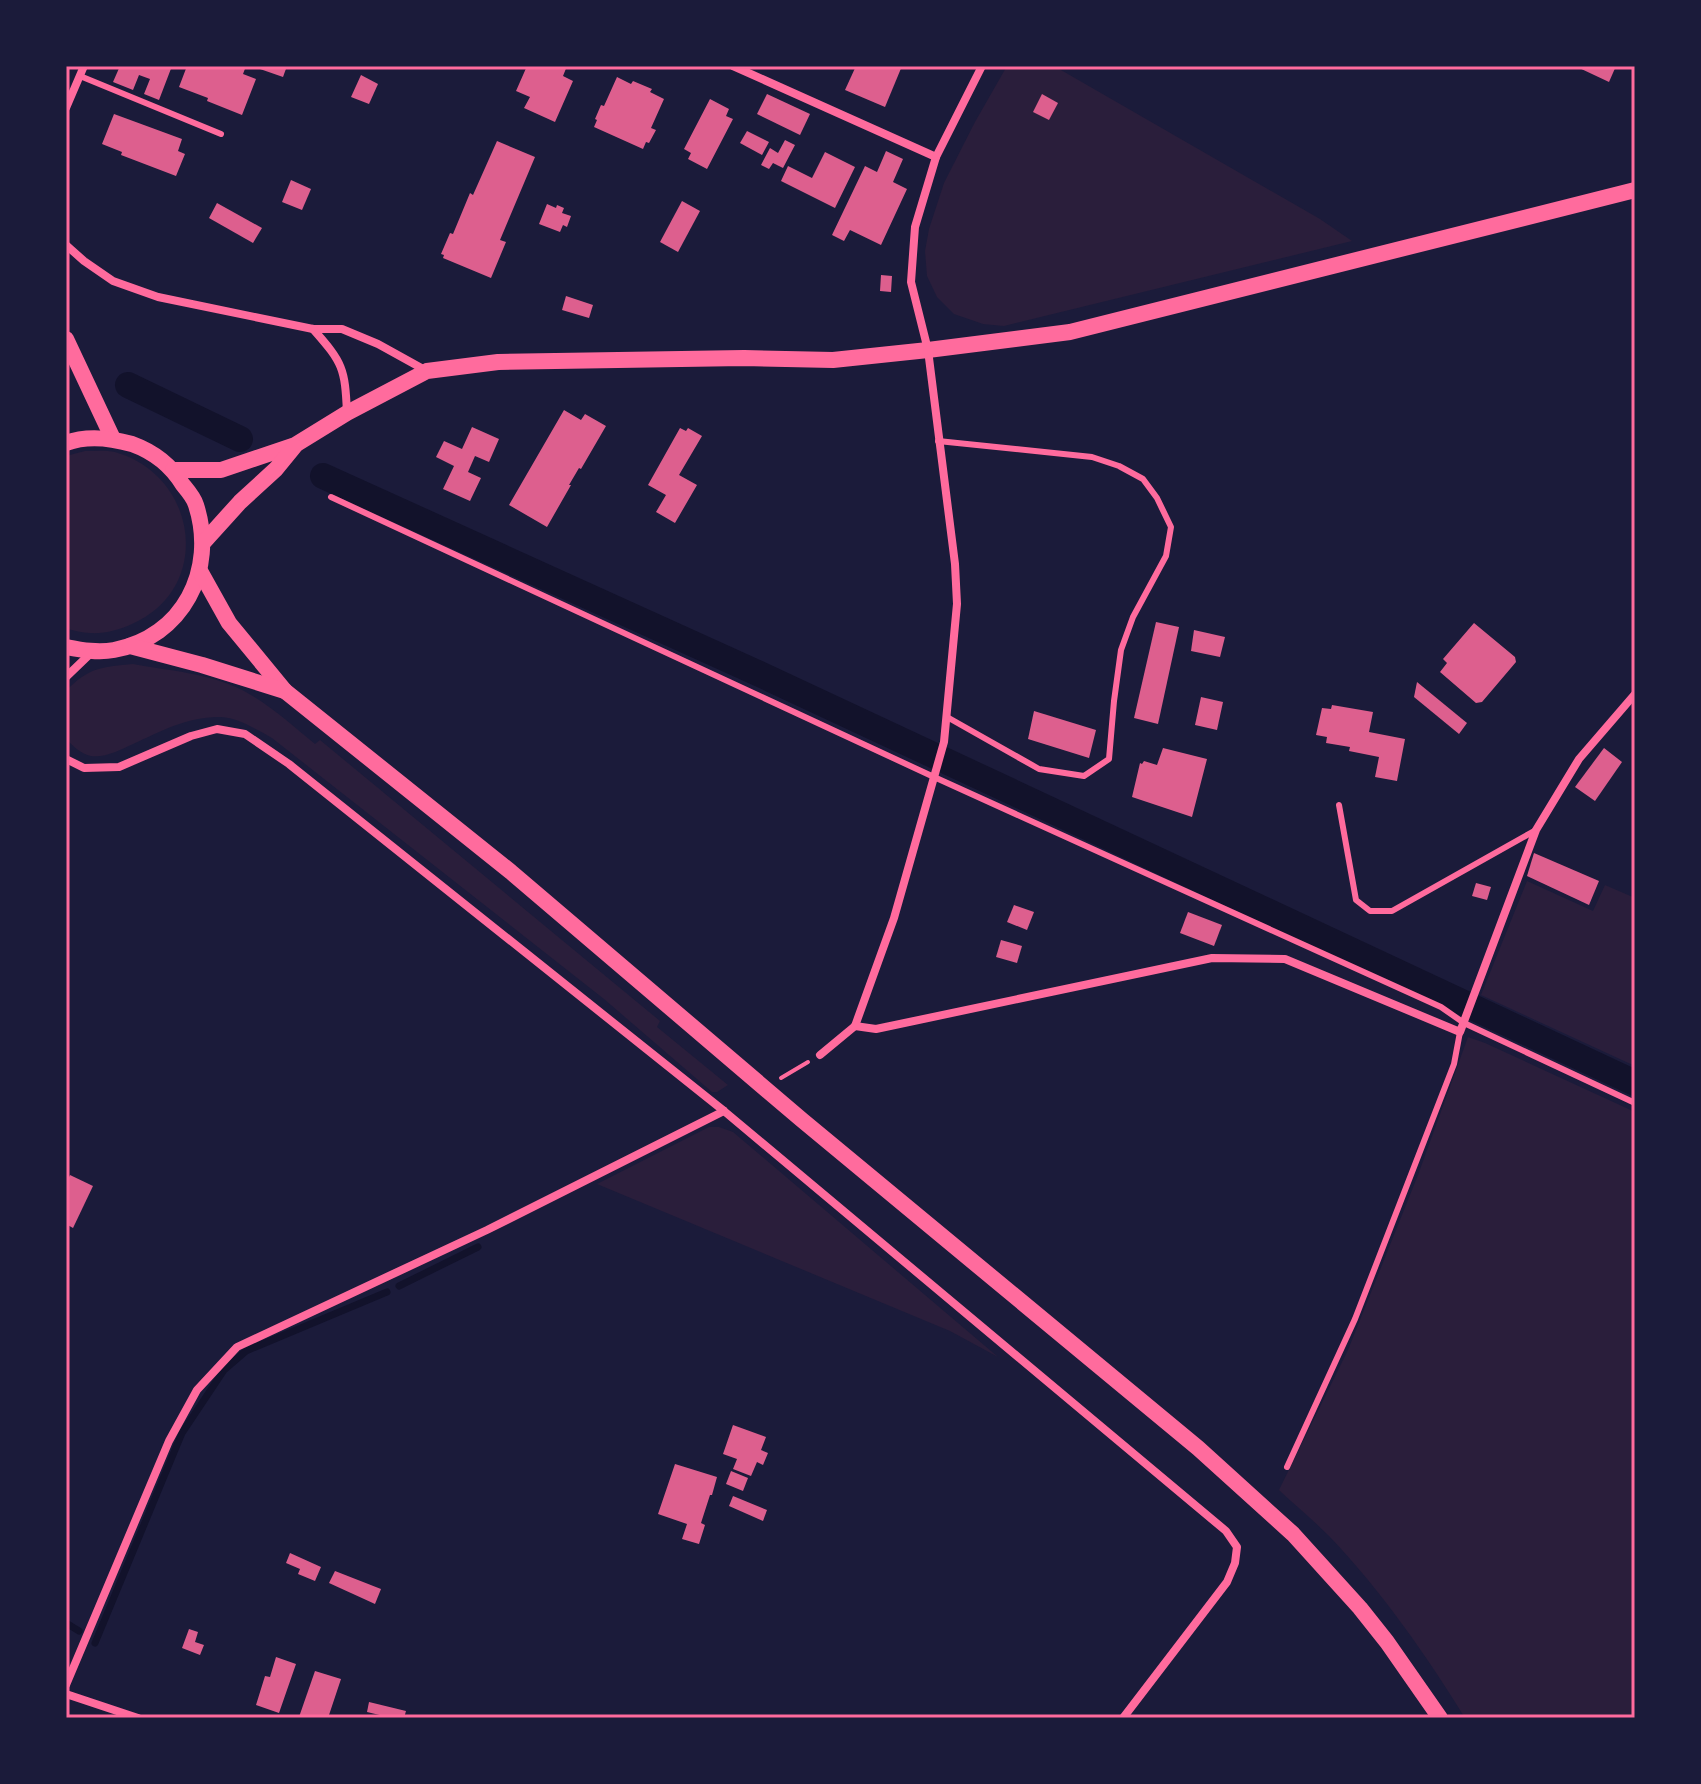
<svg xmlns="http://www.w3.org/2000/svg" width="1701" height="1784" font-family="'Crimson Pro',serif">
	<style>
		.green { fill: #2a1e3b }
		.lines { fill: none; stroke-linecap: round; stroke-linejoin: round }
		.stream { stroke: #12122b; stroke-width: 7 }
		.canal { stroke: #12122b; stroke-width: 26 }
		.building { fill: #dd5f8e }
		.path { stroke: #ff6b9d; stroke-width: 4 }
		.service { stroke: #ff6b9d; stroke-width: 6 }
		.minor { stroke: #ff6b9d; stroke-width: 8 }
		.secondary { stroke: #ff6b9d; stroke-width: 16 }
		.neatline { fill: none; stroke: #ff6b9d; stroke-width: 3 }
	</style>
	<rect width="100%" height="100%" fill="#1b1b3a"/>
	<g class="green">
		<path d="M1007,66H1054L1320,219L1352,241L1004,326L983,324L954,314L937,297L927,276L925,251L929,229L944,183L975,122Z"/>
		<path d="M85,451C95,451 106,450 115,452C199,476 213,589 132,624C119,630 104,634 90,633C82,633 74,630 66,629V456Z"/>
		<path d="M133,664C170,671 210,673 244,691C270,705 293,726 315,744L320,740L660,1021L657,1027L728,1085L717,1092H712L604,999L272,738C257,730 239,718 221,717C189,716 161,731 133,744C120,750 105,758 91,756C81,754 73,746 66,739L67,690C89,667 103,667 133,664Z"/>
		<path d="M1527,881L1593,911L1605,885L1635,898V1066L1481,995Z"/>
		<path d="M1468,1037L1485,1043L1635,1112V1718H1465C1427,1656 1380,1589 1329,1536C1313,1520 1295,1505 1279,1490L1348,1350L1418,1175Z"/>
		<path d="M709,1127H719L733,1132L998,1357L950,1331L597,1184Z"/>
	</g>
	<g class="lines">
		<g class="stream">
			<path d="M399,1286L478,1247"/>
			<path d="M66,1623L79,1631"/>
			<path d="M95,1643L182,1433L224,1370L246,1351L387,1292"/>
		</g>
		<g class="canal">
			<path d="M128,385L240,439"/>
			<path d="M323,476L764,676L1635,1083"/>
		</g>
	</g>
	<g class="building">
		<path d="M120,66H172L159,100L144,94L150,79L139,75L133,90L113,82Z"/>
		<path d="M187,66H246L243,74L256,79L242,115L207,101L208,98L179,87Z"/>
		<path d="M261,66H287L283,77L260,69Z"/>
		<path d="M527,66H567L563,76L573,81L555,122L524,108L530,97L516,91Z"/>
		<path d="M856,66H902L885,107L845,90Z"/>
		<path d="M1575,66H1616L1609,82Z"/>
		<path d="M361,75L378,84L369,104L351,97Z"/>
		<path d="M617,77L631,84L633,81L652,89L650,92L664,99L651,128L656,130L649,143L646,142L643,149L594,127L597,120L595,119L601,105L604,106Z"/>
		<path d="M767,94L810,114L800,135L757,114Z"/>
		<path d="M1042,94L1058,103L1049,120L1033,112Z"/>
		<path d="M710,99L729,109L726,116L733,119L707,169L688,159L691,153L684,149Z"/>
		<path d="M114,114L182,139L178,151L185,154L176,176L121,155L122,152L102,144Z"/>
		<path d="M747,131L769,142L762,155L740,143Z"/>
		<path d="M785,140L795,145L783,168L773,163L769,169L761,165L770,148L778,153Z"/>
		<path d="M497,141L535,157L500,240L506,242L491,278L443,258L444,255L441,254L450,233L453,234L470,193L473,195Z"/>
		<path d="M886,151L903,159L893,182L907,189L881,245L850,230L844,241L832,235L865,166L877,172Z"/>
		<path d="M825,152L855,167L835,208L781,181L788,166L812,178Z"/>
		<path d="M291,180L311,189L302,210L282,202Z"/>
		<path d="M682,201L700,211L678,252L660,242Z"/>
		<path d="M217,203L262,228L253,243L209,218Z"/>
		<path d="M547,204L556,208L557,205L564,208L562,213L571,216L567,227L563,225L560,232L539,224Z"/>
		<path d="M881,275L892,276L891,292L880,291Z"/>
		<path d="M566,296L593,305L589,318L562,310Z"/>
		<path d="M564,410L581,420L585,414L606,426L581,469L579,468L569,485H571L547,527L509,505Z"/>
		<path d="M472,427L499,439L489,462L475,456L468,472L481,478L470,501L443,489L454,466L436,457L444,441L462,449Z"/>
		<path d="M680,428L686,431L688,428L702,436L679,475L697,485L675,523L656,512L666,495L648,485Z"/>
		<path d="M1156,622L1179,627L1158,724L1134,718Z"/>
		<path d="M1474,623L1515,657L1516,662L1482,702L1476,703L1440,672L1447,663L1443,659Z"/>
		<path d="M1194,630L1225,637L1220,657L1191,651Z"/>
		<path d="M1417,682L1467,723L1459,734L1414,697Z"/>
		<path d="M1201,697L1223,702L1217,730L1195,725Z"/>
		<path d="M1332,705L1373,712L1369,732L1405,739L1397,781L1375,777L1379,757L1349,751L1350,747L1326,743L1327,737L1316,735L1322,708L1331,709Z"/>
		<path d="M1034,711L1096,730L1089,758L1028,739Z"/>
		<path d="M1163,748L1207,759L1192,817L1132,797L1140,763L1142,764L1144,761L1157,765Z"/>
		<path d="M1604,748L1622,762L1595,801L1575,787Z"/>
		<path d="M1534,853L1599,881L1589,905L1527,876Z"/>
		<path d="M1476,883L1491,887L1487,900L1472,896Z"/>
		<path d="M1014,905L1034,912L1027,930L1007,922Z"/>
		<path d="M1188,912L1222,925L1214,946L1180,933Z"/>
		<path d="M1001,940L1022,946L1017,963L996,957Z"/>
		<path d="M70,1175L93,1186L73,1228L66,1224V1183Z"/>
		<path d="M733,1425L766,1437L761,1450L768,1453L763,1465L757,1462L751,1476L733,1469L737,1459L723,1454Z"/>
		<path d="M675,1464L717,1477L712,1495H710L701,1523L705,1525L699,1544L682,1539L687,1524L658,1514Z"/>
		<path d="M731,1471L748,1478L743,1491L726,1484Z"/>
		<path d="M733,1496L767,1510L763,1521L729,1506Z"/>
		<path d="M290,1553L321,1567L315,1581L298,1574L300,1569L286,1563Z"/>
		<path d="M335,1571L381,1589L375,1604L329,1583Z"/>
		<path d="M189,1629L198,1632L195,1642L204,1645L200,1655L182,1648Z"/>
		<path d="M276,1657L296,1664L279,1713L256,1705L265,1676L270,1677Z"/>
		<path d="M315,1671L341,1679L328,1718L299,1717Z"/>
		<path d="M369,1702L406,1711L404,1718H392L367,1712Z"/>
	</g>
	<g class="lines">
		<path class="path" d="M781,1078L808,1062"/>
		<g class="service">
			<path d="M80,76L221,134"/>
			<path d="M938,441L1092,457L1119,466L1143,479L1157,498L1171,527L1166,556L1133,617L1121,650L1114,701L1109,759L1084,776L1039,769L947,717"/>
			<path d="M331,497L934,777L1441,1007L1464,1023L1635,1103"/>
			<path d="M1339,805L1356,900L1370,911H1392L1536,830"/>
			<path d="M1287,1467L1355,1319L1454,1064L1460,1032"/>
		</g>
		<g class="minor">
			<path d="M733,66L936,157"/>
			<path d="M66,108L84,66"/>
			<path d="M66,245L84,261L113,281L158,297L313,329H342L378,344L425,370"/>
			<path d="M313,329C343,363 345,368 347,413"/>
			<path d="M66,677L91,653"/>
			<path d="M66,759L84,768L119,767L191,736L217,729L245,734L289,764L724,1111L1226,1531L1237,1547L1235,1563L1227,1582L1123,1718"/>
			<path d="M855,1026L876,1029L1212,958L1285,959L1460,1032L1536,830L1579,759L1635,694"/>
			<path d="M820,1055L855,1026L894,918L944,742L957,604L955,564L928,350L911,282L915,227L936,157L982,66"/>
			<path d="M66,1685L169,1441L197,1390L237,1347L487,1230L724,1111"/>
			<path d="M66,1694L138,1718"/>
		</g>
		<g class="secondary">
			<path d="M66,339L113,439"/>
			<path d="M66,443C87,435 111,438 132,444C154,452 171,465 183,485C188,491 194,498 196,505C217,570 183,637 114,650C98,653 82,650 66,647"/>
			<path d="M173,470H221L295,445L347,413L427,371L498,362L744,358L833,360L928,350L1070,332L1635,190"/>
			<path d="M203,543L240,502L276,469L294,447"/>
			<path d="M200,571L229,623L285,691L511,872L802,1120L1198,1448L1293,1534L1360,1608L1387,1642L1440,1718"/>
			<path d="M130,646L202,665L285,691"/>
		</g>
	</g>
	<rect width="1701" height="1784" fill="none" stroke="#1b1b3a" stroke-width="136"/>
	<rect x="68" y="68" width="1565" height="1648" class="neatline"/>
</svg>
